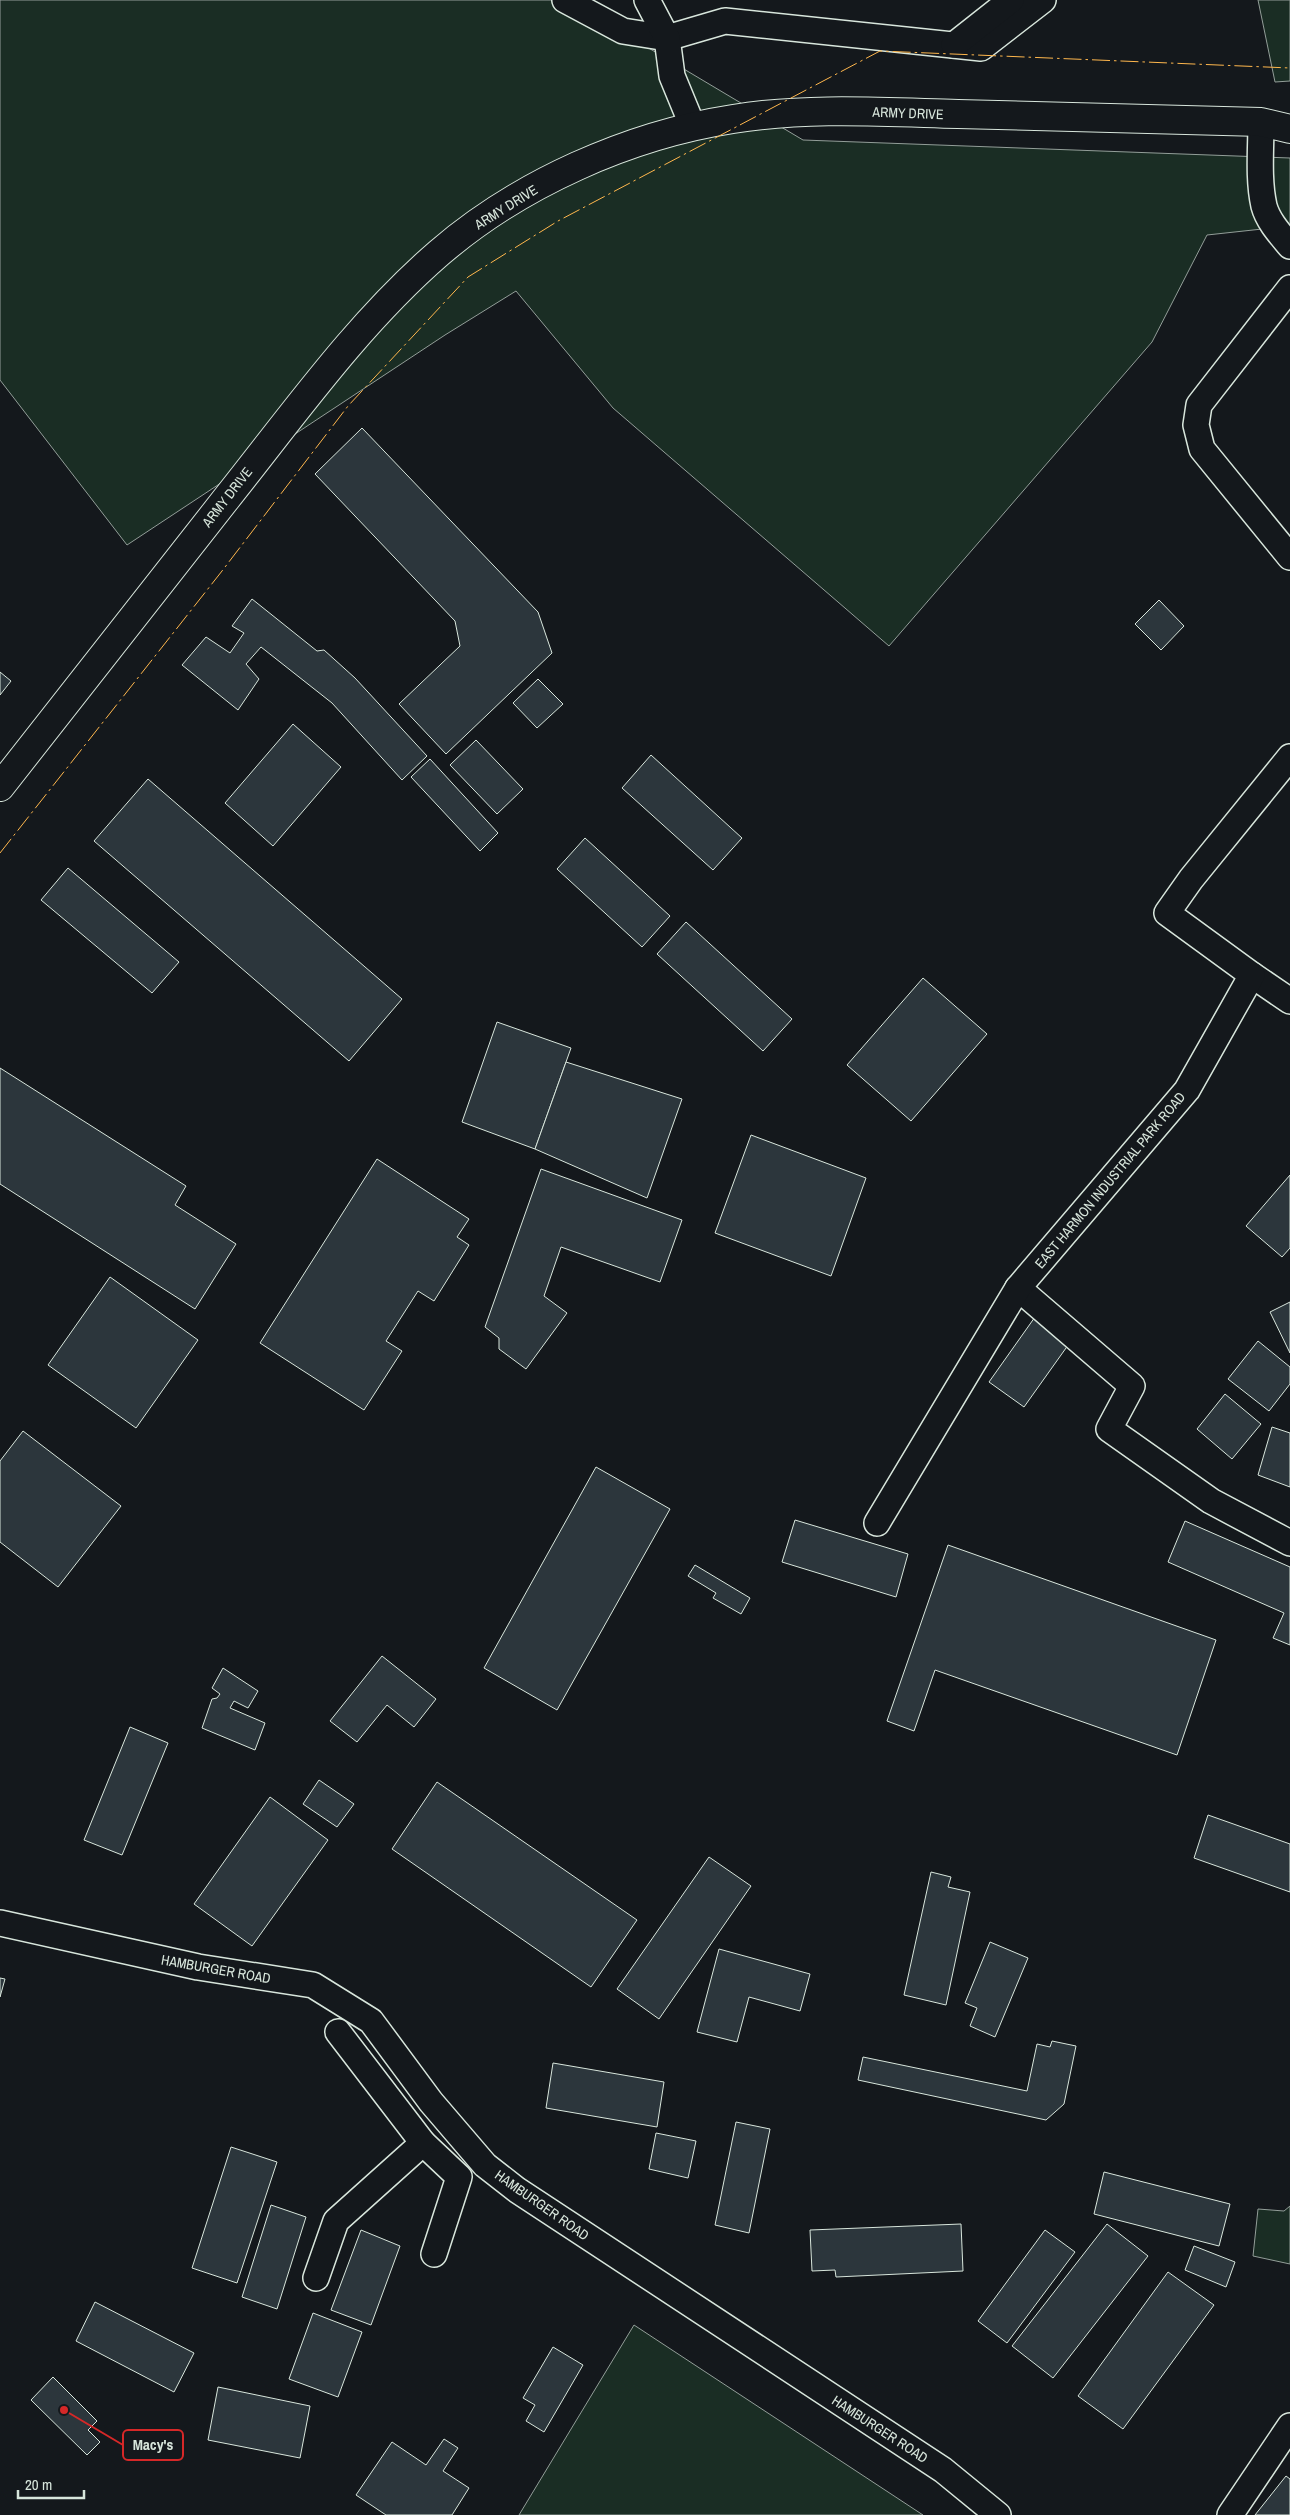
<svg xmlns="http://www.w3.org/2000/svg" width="1290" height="2515" font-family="'Archivo Narrow',sans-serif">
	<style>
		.green { fill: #1a2d24; stroke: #939e99 }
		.building { fill: #2c363c; stroke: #d8e6dc }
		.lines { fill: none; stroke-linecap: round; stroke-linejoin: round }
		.minor-casing { stroke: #d8e6dc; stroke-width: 28 }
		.major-casing { stroke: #d8e6dc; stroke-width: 30 }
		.minor { stroke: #14181c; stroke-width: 25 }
		.major { stroke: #14181c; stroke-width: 28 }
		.power { stroke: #ffb74d; stroke-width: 1; stroke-dasharray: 18 4 2.5 4; stroke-linecap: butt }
		.labels { text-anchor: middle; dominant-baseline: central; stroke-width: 4; stroke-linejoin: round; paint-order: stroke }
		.street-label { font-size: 14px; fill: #d8e6dc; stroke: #14181c }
		.leader { fill: none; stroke: #d62828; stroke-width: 2 }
		.callout-dot { fill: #d62828; stroke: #14181c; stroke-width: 2 }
		.callout { fill: #14181c; stroke: #d62828; stroke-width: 2 }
		.callout-label { font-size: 15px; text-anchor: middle; font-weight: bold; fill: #d8e6dc }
	</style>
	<rect width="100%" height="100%" fill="#14181c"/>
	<g class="green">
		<path d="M0,0H568L803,140L1290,158V226L1207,235L1152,342L889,646L613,408L516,291L445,335L127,545L0,380Z"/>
		<path d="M1258,0H1290V81L1275,82Z"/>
		<path d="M1290,2206V2264L1253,2256L1258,2209L1284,2211Z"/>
		<path d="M634,2325L923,2515H519Z"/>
	</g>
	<g class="building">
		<path d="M362,428L538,612L552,653L446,754L399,704L460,646L455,621L315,474Z"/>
		<path d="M252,599L317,651L324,650L355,678L427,756L402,780L332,703L261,647L246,664L259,679L238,710L182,665L206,637L230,653L244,633L232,626Z"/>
		<path d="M1159,600L1184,626L1161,650L1135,624Z"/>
		<path d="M0,672L11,681L0,695Z"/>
		<path d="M538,679L563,704L537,728L513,703Z"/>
		<path d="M293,724L341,767L273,846L225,803Z"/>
		<path d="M476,740L523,789L497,814L450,765Z"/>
		<path d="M651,755L742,838L713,870L622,788Z"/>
		<path d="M430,759L498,833L480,851L411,777Z"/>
		<path d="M148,779L402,999L349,1061L94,841Z"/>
		<path d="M585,838L670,916L642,947L557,869Z"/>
		<path d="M68,868L179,962L152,993L41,900Z"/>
		<path d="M686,922L792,1019L763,1051L657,954Z"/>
		<path d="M923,978L987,1034L911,1121L847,1065Z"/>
		<path d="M497,1022L571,1048L535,1149L462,1122Z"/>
		<path d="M566,1062L682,1099L647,1198L535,1149Z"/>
		<path d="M0,1068L186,1186L175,1205L236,1244L195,1309L0,1184Z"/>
		<path d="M751,1135L866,1178L831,1276L715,1233Z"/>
		<path d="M377,1159L469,1219L457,1237L469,1245L434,1301L418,1291L386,1341L402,1351L364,1410L260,1343Z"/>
		<path d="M541,1169L682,1220L660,1282L561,1247L544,1296L567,1313L526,1369L499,1349V1338L485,1327Z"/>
		<path d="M1290,1175V1248L1282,1257L1246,1226Z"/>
		<path d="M110,1277L198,1340L136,1428L48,1365Z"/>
		<path d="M1290,1302V1353L1270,1312Z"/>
		<path d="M1035,1317L1071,1341L1024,1407L989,1382Z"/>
		<path d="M1258,1341L1290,1367V1384L1269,1411L1228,1379Z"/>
		<path d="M1225,1394L1261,1424L1232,1459L1197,1429Z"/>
		<path d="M1272,1427L1290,1433V1487L1258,1475Z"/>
		<path d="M23,1431L121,1506L58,1587L0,1542V1461Z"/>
		<path d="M596,1467L670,1509L557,1710L484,1668Z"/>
		<path d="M795,1520L908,1554L896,1597L782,1562Z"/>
		<path d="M1185,1521L1290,1567V1645L1273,1638L1284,1613L1168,1562Z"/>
		<path d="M948,1545L1216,1640L1177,1755L935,1670L914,1731L887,1721Z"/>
		<path d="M695,1565L750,1598L741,1614L713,1598L716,1593L688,1576Z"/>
		<path d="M382,1656L436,1699L414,1727L387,1705L357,1742L330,1721Z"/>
		<path d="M223,1668L258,1691L248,1708L234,1701L230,1708L265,1723L255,1750L202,1728L212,1699L217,1698L220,1694L212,1688Z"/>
		<path d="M130,1727L168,1743L122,1855L84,1840Z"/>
		<path d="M319,1780L354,1804L337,1827L303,1804Z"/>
		<path d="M437,1782L637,1920L591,1987L392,1849Z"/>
		<path d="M270,1797L328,1840L252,1946L194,1904Z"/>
		<path d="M1208,1815L1290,1844V1892L1194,1858Z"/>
		<path d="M709,1857L751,1886L659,2019L617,1989Z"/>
		<path d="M931,1872L951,1877L948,1887L970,1892L946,2005L904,1995Z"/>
		<path d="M990,1942L1028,1958L995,2037L970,2026L977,2008L965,2003Z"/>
		<path d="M719,1949L810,1974L800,2011L749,1997L737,2042L697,2032Z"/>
		<path d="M0,1978L5,1979L0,1997Z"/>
		<path d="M1052,2041L1076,2046L1064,2104L1046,2120L858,2080L863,2057L1027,2091L1037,2044L1050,2047Z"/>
		<path d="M553,2063L664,2082L657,2127L546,2108Z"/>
		<path d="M736,2122L770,2129L749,2233L715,2225Z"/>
		<path d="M656,2133L696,2141L688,2178L649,2169Z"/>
		<path d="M231,2147L277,2162L237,2283L192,2268Z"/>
		<path d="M1104,2172L1230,2204L1219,2246L1094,2214Z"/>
		<path d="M271,2205L306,2217L277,2309L242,2297Z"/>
		<path d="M961,2224L963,2271L836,2277L835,2270L812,2271L810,2230Z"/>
		<path d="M1107,2224L1148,2256L1053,2378L1012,2346Z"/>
		<path d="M361,2230L400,2246L371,2325L331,2310Z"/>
		<path d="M1045,2230L1075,2252L1007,2343L978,2321Z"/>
		<path d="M1194,2246L1235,2262L1226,2287L1185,2270Z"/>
		<path d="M1168,2272L1214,2305L1123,2429L1078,2396Z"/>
		<path d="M95,2302L194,2353L174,2392L76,2341Z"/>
		<path d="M313,2313L362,2332L338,2397L289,2379Z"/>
		<path d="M553,2347L583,2365L544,2432L526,2421L535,2405L523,2398Z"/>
		<path d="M53,2377L97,2421L88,2430L100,2442L87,2455L31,2400Z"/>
		<path d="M218,2387L310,2406L300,2458L208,2440Z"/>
		<path d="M444,2439L458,2448L443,2471L469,2488L452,2515H386L356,2495L392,2442L426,2465Z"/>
		<path d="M1286,2476L1290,2479V2515H1255Z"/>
	</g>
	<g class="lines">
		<g class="minor-casing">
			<g id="minor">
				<path d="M565,0L623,31L667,38L725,21L981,48L1043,0"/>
				<path d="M647,0L667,38L672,76L693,127"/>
				<path d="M954,45L1011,0"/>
				<path d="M1261,122C1261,149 1258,179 1264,206C1268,221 1280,234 1290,246"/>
				<path d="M1290,288L1199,405L1196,425L1202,449L1290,557"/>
				<path d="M1252,975L1290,1001"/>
				<path d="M1018,1288L1132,1386L1109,1429L1211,1501L1290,1543"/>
				<path d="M877,1523L1018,1288L1187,1090L1252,975L1167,913L1191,879L1290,757"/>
				<path d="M0,1923L198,1967L313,1985L371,2021L431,2102L485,2165L517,2190L943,2470L998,2515"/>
				<path d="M423,2143L459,2177L434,2254"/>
				<path d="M316,2278L336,2221L423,2143L338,2032"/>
				<path d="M1230,2515L1290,2426"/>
			</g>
		</g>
		<g class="major-casing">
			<path id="major" d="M0,787C75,691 150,595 226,499C293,415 357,324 439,253C519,184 629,135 733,119C807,107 883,112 958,114C1059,117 1160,120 1261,122L1290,129"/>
		</g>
		<use href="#minor" class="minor"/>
		<use href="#major" class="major"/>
		<path class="power" d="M0,853L222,571L348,406L468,277L558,221L880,51L1290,68"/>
	</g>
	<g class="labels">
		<g class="street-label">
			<text transform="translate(908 113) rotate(2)">ARMY DRIVE</text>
			<text transform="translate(506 207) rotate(-32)">ARMY DRIVE</text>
			<text transform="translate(227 497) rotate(-52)">ARMY DRIVE</text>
			<text transform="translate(1110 1180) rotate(-50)">EAST HARMON INDUSTRIAL PARK ROAD</text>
			<text transform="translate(216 1969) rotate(10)">HAMBURGER ROAD</text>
			<text transform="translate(542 2205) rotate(35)">HAMBURGER ROAD</text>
			<text transform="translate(880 2429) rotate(33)">HAMBURGER ROAD</text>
		</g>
	</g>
	<path class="leader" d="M64 2410L123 2445"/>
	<circle class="callout-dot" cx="64" cy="2410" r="5"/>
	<rect class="callout" x="123" y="2430" width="60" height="30" rx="5"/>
	<g class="callout-label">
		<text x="153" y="2450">Macy's</text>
	</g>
	<path d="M18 2490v8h66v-8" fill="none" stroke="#d8e6dc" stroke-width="2.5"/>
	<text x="25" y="2490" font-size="15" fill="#d8e6dc" stroke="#14181c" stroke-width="4" paint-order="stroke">20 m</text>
</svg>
